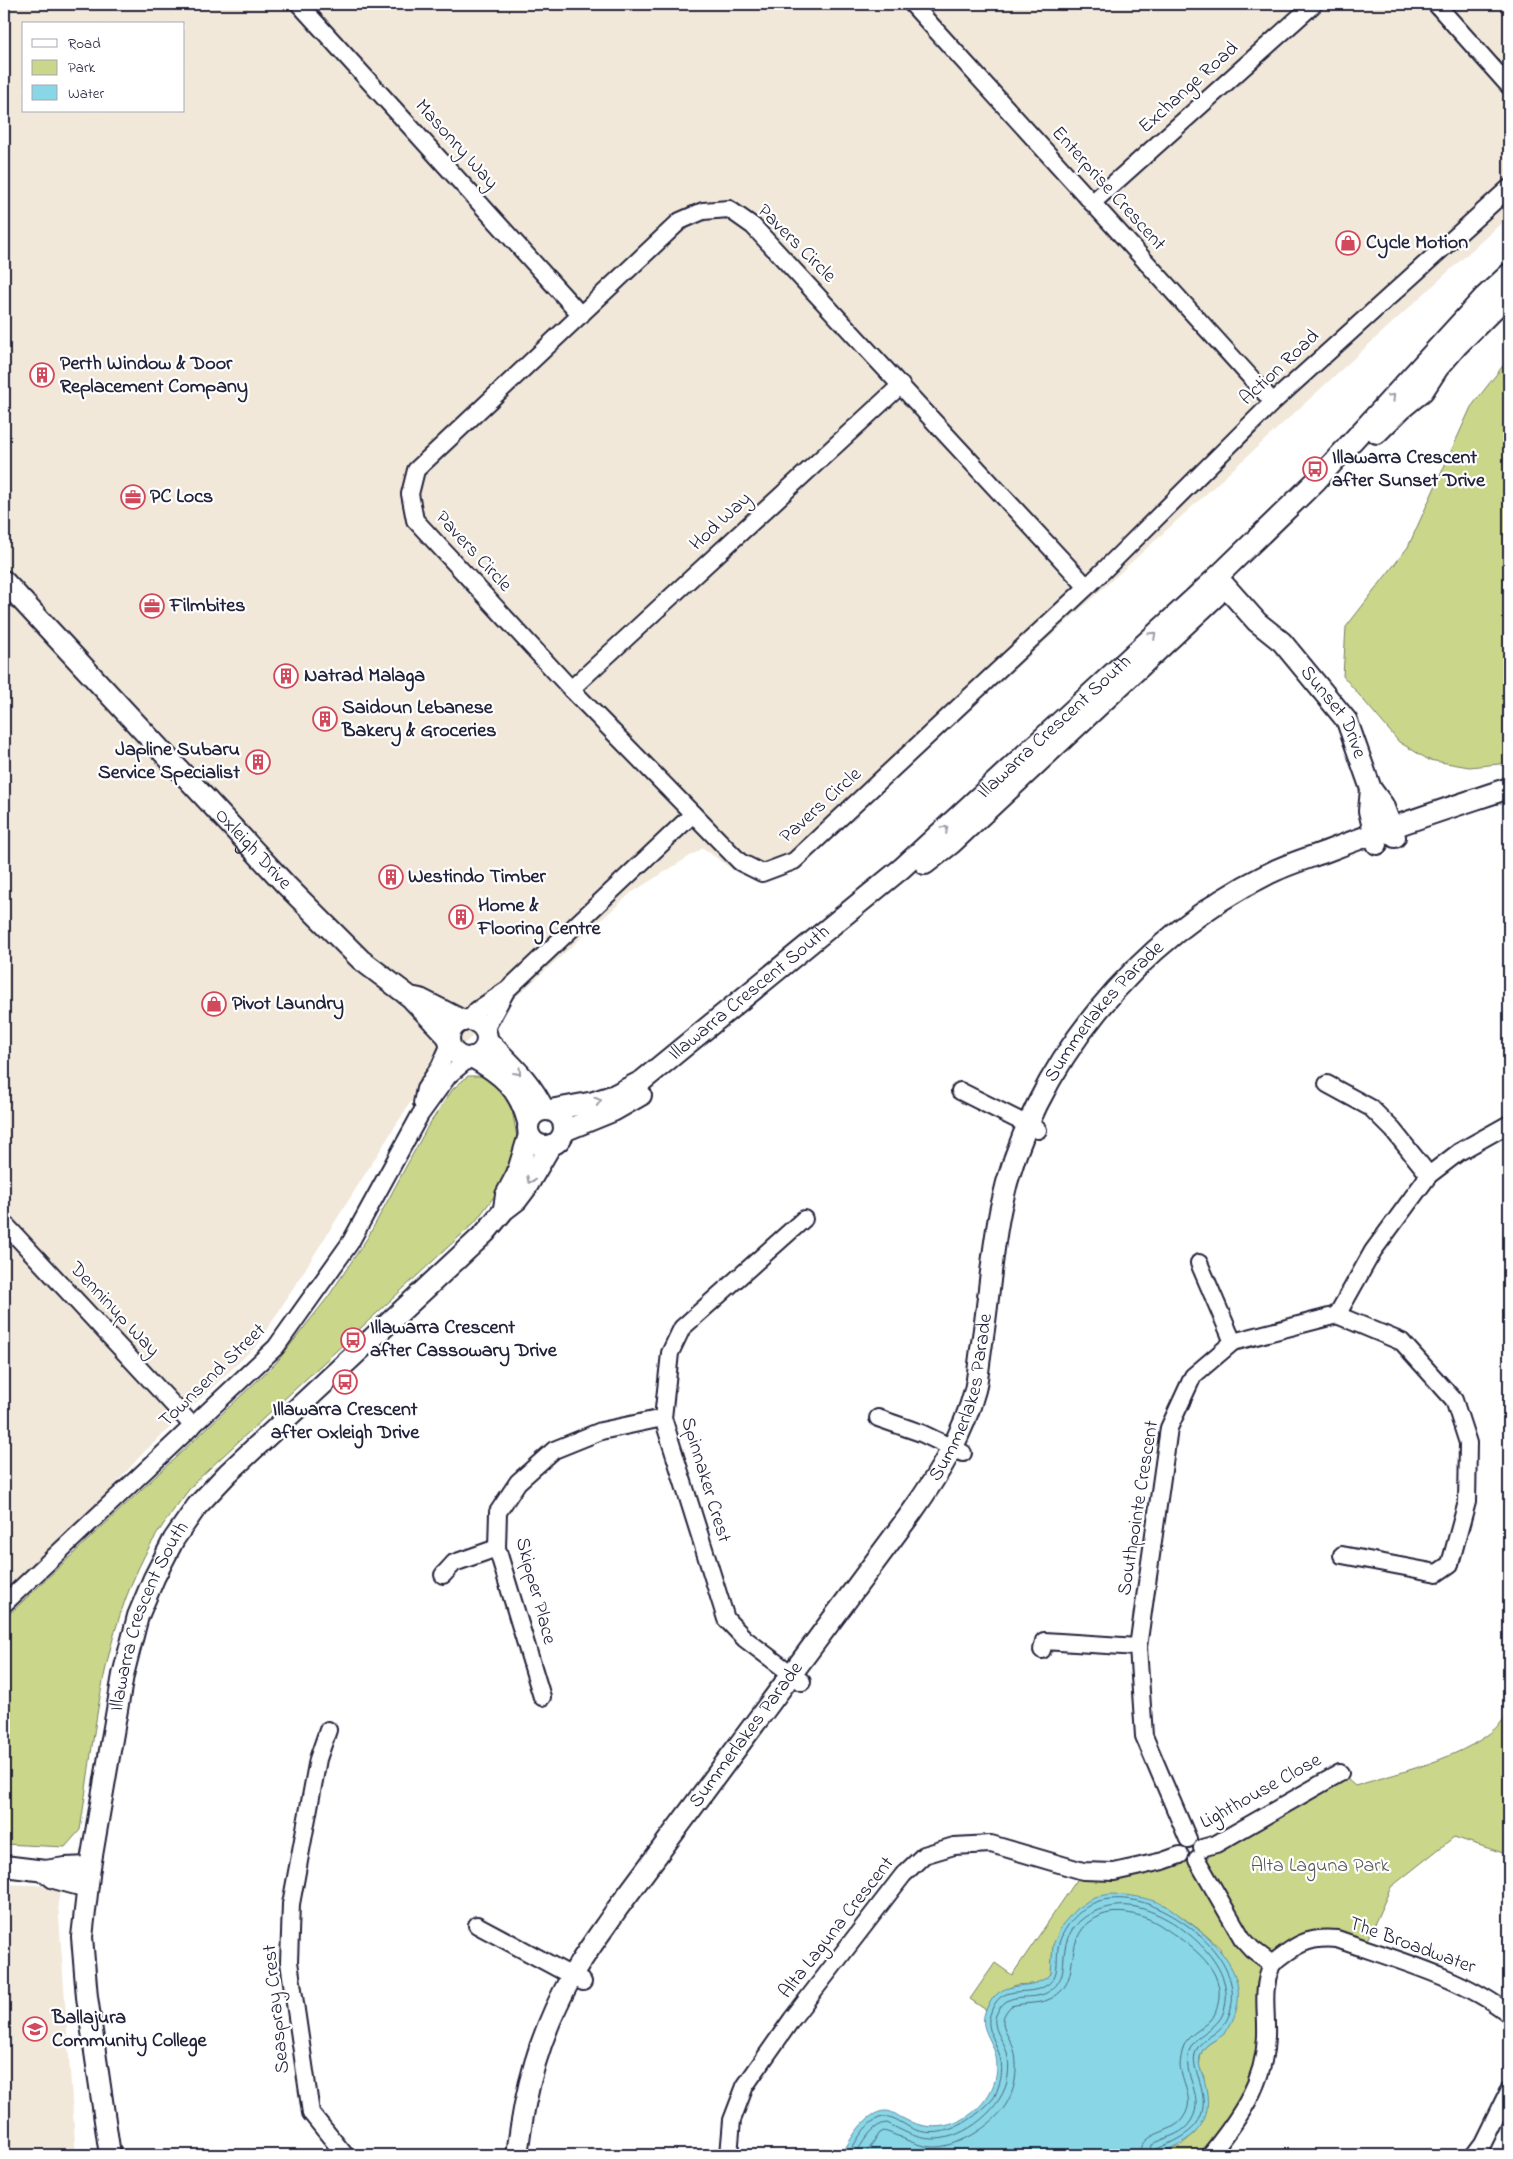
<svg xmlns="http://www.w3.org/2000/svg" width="1513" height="2159" font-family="'Indie Flower',sans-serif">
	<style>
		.built { fill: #f1e8da; fill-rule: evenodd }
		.green { fill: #cad78a; stroke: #767c62 }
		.water { fill: #88d6e6; stroke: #5f8ea2 }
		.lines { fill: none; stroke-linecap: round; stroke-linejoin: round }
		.shore { stroke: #4b6a7f; stroke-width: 1 }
		.minor-casing { stroke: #22223b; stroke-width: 20 }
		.tertiary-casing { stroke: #22223b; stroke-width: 24 }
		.minor { stroke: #fff; stroke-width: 16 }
		.tertiary { stroke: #fff; stroke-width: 20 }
		.oneway { stroke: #9c9ca7 }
		.labels { text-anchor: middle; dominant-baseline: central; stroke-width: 4.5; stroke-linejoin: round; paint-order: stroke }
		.street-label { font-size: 20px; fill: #22223b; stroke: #fff }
		.poi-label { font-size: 20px; font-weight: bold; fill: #22223b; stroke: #fff; text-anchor: start }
		.park-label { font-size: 20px; fill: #545853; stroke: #fff }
	</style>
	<rect width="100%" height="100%" fill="#fff"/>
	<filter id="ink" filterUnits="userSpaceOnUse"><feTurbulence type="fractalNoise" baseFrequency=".02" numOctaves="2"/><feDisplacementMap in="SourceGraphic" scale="10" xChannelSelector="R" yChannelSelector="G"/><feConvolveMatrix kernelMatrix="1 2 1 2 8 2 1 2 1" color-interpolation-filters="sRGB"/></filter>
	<g filter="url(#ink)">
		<g class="built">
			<path d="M4,4H1509V216L795,871L740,875L703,848L631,893L425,1079L258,1344L143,1453L4,1610ZM24,24H184V111H24Z"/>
			<path d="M4,1884L61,1886L58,1903L76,2155H4Z"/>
		</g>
		<g class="green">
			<path d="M1509,358V763L1469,767L1429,760L1399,742L1343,676L1346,627L1408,547L1471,407Z"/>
			<path d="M468,1076H487L502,1088L511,1104L517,1137L508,1178L475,1222L195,1482C174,1509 153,1536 139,1567C100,1649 94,1742 80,1830L65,1847L4,1844V1619L276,1363L328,1297L368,1237L428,1126L453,1089Z"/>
			<path d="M1509,1711V1855L1454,1837L1391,1887L1363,1949L1320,1938L1272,1964L1263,2058L1210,2155H1153L1181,2145L1196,2132L1204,2077L1199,2067L1201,2053L1206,2046L1225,2033L1236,2010L1220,1948L1200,1930L1165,1905L1053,1945L1051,1974C1038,1987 1034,1983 1017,1985C1007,1987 991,2000 986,2010L970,1999L995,1963L1012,1975L1083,1871L1183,1860L1188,1862H1193L1340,1773L1355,1786C1399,1772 1487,1754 1509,1711Z"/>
		</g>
		<path class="water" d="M1111,1894C1129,1895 1145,1897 1162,1904C1170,1907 1178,1914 1184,1919C1213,1939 1248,1972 1236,2011C1234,2018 1230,2026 1226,2032C1219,2040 1205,2042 1201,2054C1197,2063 1201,2070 1204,2079C1217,2125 1193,2141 1153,2155H842C850,2139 866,2111 886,2111C892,2111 898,2116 904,2119C924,2129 945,2130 965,2118C986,2105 1001,2082 996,2057C992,2036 975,2027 989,2004C1005,1976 1030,1994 1051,1974L1053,1945L1062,1925L1076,1909L1094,1897Z"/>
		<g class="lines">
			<g class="shore">
				<path d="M848,2155C856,2142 866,2120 883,2117C891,2115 902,2123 909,2127C940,2143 971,2122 992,2100C996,2096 997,2090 999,2085C1010,2053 983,2035 990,2015C1000,1980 1026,1999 1047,1985C1060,1976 1056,1962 1058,1948C1061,1929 1079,1909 1096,1902C1107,1898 1122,1898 1133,1900C1176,1908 1243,1958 1231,2008C1225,2036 1203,2034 1196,2051C1192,2062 1196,2070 1199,2079C1213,2122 1191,2134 1157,2149L1154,2155"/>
				<path d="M855,2155C862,2144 872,2124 887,2123C901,2130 916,2139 933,2139C964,2140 1005,2107 1008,2076C1009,2069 1009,2060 1007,2053C1004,2041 991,2028 996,2015C1008,1986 1032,2005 1051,1990C1066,1978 1062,1966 1065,1949C1069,1918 1102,1903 1130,1906C1171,1911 1236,1961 1225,2007C1220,2031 1198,2030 1190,2049C1179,2076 1210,2098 1188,2125C1179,2136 1164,2137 1152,2145L1148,2155"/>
				<path d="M864,2155L880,2133L884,2131C901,2136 912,2145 931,2147C956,2149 992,2126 1005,2106C1015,2092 1018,2071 1015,2054C1012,2035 992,2025 1011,2006C1025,2002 1039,2005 1052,1998C1087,1979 1056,1934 1102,1915C1120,1908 1148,1916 1163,1927C1187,1943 1222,1965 1219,1998C1218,2005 1216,2014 1211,2020C1201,2031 1185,2034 1182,2052C1181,2058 1179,2065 1181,2071C1184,2088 1195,2101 1183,2118C1172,2135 1141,2130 1140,2155"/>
			</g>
			<g class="minor-casing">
				<g id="minor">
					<path d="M299,4L581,315"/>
					<path d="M912,4L1273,402"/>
					<path d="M1436,4L1509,86"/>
					<path d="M1092,203L1314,4"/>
					<path d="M1087,587L753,226L729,209L703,211L680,221L416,470L410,494L415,520L571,689L740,862L762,873L794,861L1087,587L1273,402L1509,188"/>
					<path d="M571,689L901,385"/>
					<path d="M469,1020L477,1010L508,989L693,814"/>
					<path d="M486,1036V1028L505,993"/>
					<path d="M1327,1084L1371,1108L1393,1130L1429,1175"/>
					<path d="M960,1091L1038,1130"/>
					<path d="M422,1103L425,1089L440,1066L450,1044"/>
					<path d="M4,1223L193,1426"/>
					<path d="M1199,1263L1233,1342"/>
					<path d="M1337,1315L1373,1251L1429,1175L1459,1152L1509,1124"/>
					<path d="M878,1418L921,1433L963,1453"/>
					<path d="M443,1575L454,1563L497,1548"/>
					<path d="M4,1604L276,1347L350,1243L420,1115L449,1075L471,1057"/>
					<path d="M1042,1650L1044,1641L1138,1647"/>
					<path d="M802,1682L745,1639L726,1619L663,1418L670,1353L682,1328L804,1219"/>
					<path d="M542,1697L497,1548L498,1512L518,1482L554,1450L601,1431L663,1418"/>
					<path d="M328,1730L318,1759L291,1904L289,1962L311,2113L345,2155"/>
					<path d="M1188,1839L1144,1736L1138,1647L1169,1428L1193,1376L1233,1342L1337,1315L1402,1342L1454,1400L1468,1443L1467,1502L1450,1564L1437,1573L1342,1555"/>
					<path d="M1202,1848L1216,1844L1340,1773"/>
					<path d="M1197,1860L1242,1938L1252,1949L1272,1964C1261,1991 1267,2008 1266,2036C1265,2083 1239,2119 1210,2155"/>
					<path d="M477,1925L583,1982"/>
					<path d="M1272,1964C1294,1946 1307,1936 1337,1939C1393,1959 1462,1977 1509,2014"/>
					<path d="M729,2155L732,2120L745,2086L792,2019L903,1875L924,1855L954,1846L991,1844L1083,1871L1114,1872L1163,1861L1180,1855"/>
					<path d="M1474,2155L1483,2143L1509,2090"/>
				</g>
			</g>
			<g class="tertiary-casing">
				<g id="tertiary">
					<path d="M1377,433L1401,409L1423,391L1438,368L1457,346L1509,294"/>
					<path id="s1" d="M1217,577L1257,622L1282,642L1347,721L1371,789L1383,805L1395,837"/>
					<path id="s2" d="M4,581L286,885L361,960L410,997L420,999L463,1021"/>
					<path d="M1371,789L1369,811L1377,844"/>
					<path d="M925,864L952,843L1216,596"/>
					<path d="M413,1000L449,1038"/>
					<circle cx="468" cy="1039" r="19"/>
					<path d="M487,1040C508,1062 531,1081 544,1110"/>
					<path d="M472,1057C502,1074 519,1088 528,1122"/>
					<circle cx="546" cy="1128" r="18"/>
					<path id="s3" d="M550,1110L594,1102L615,1095L642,1081L902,868L1217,577L1316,481L1484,297L1509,274"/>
					<path d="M564,1131L613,1111L641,1095"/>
					<path d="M504,1208L506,1195L517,1174L529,1135"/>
					<path d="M4,1866L45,1871L65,1868L90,1867"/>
					<path d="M45,1871L54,1878L87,1887"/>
					<path id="s4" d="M110,2155L87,1997L82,1937L90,1867L123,1675L138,1616L154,1578L174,1539L197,1506L228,1473L485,1233L504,1210L517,1200L526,1188L551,1145"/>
					<path id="s5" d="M517,2155C525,2089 539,2035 572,1976C585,1953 602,1931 617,1909L912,1512C939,1474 963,1435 975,1390C978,1377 979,1362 981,1349C989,1302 991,1254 1001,1207C1031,1066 1139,937 1268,874C1287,864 1309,858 1330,850C1389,827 1449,808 1509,788"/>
				</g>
			</g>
			<use href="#minor" class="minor"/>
			<use href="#tertiary" class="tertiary"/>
		</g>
		<defs><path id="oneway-chevron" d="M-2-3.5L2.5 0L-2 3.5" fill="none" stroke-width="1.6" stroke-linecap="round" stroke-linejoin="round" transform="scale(1.25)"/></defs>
		<g class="oneway">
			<use href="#oneway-chevron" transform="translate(1392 397) rotate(-47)"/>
			<use href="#oneway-chevron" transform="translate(1153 635) rotate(-43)"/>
			<use href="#oneway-chevron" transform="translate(945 829) rotate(-43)"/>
			<use href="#oneway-chevron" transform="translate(518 1072) rotate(48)"/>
			<use href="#oneway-chevron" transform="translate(598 1101) rotate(-17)"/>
			<use href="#oneway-chevron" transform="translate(530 1180) rotate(117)"/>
		</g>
	</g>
	<defs>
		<g id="shop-ring" transform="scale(1.25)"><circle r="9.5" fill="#fff" stroke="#d1495b" stroke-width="1.5"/><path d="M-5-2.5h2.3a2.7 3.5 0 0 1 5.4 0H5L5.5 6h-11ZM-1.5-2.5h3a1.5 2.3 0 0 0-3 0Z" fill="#d1495b"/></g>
		<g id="building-ring" transform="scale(1.25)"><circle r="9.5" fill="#fff" stroke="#d1495b" stroke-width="1.5"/><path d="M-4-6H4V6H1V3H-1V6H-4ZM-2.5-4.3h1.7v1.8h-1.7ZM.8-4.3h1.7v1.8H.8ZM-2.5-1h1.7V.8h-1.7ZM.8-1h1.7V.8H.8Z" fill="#d1495b"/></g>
		<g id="bus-ring" transform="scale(1.25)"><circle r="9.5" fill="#fff" stroke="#d1495b" stroke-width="1.5"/><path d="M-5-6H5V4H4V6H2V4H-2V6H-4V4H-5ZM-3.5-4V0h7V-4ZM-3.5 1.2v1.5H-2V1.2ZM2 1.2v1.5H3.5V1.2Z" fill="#d1495b"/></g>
		<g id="office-ring" transform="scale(1.25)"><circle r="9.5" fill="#fff" stroke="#d1495b" stroke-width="1.5"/><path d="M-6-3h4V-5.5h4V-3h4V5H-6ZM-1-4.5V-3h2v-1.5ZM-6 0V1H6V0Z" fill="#d1495b"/></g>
		<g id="school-ring" transform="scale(1.25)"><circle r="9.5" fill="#fff" stroke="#d1495b" stroke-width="1.5"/><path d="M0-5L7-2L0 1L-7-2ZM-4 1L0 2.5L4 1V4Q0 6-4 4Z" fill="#d1495b"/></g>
	</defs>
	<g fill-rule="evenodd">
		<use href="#shop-ring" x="1348" y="243"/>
		<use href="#building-ring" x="42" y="375"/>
		<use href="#bus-ring" x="1315" y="469"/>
		<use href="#office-ring" x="133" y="497"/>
		<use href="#office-ring" x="152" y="606"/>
		<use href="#building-ring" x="286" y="676"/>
		<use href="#building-ring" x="325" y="719"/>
		<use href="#building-ring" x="258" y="762"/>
		<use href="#building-ring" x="391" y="877"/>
		<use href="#building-ring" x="461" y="917"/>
		<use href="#shop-ring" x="214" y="1004"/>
		<use href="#bus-ring" x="353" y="1340"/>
		<use href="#bus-ring" x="345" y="1382"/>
		<use href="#school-ring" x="35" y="2029"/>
	</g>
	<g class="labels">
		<g class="street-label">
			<text transform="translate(1189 88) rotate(-42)">Exchange Road</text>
			<text transform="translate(456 145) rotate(48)">Masonry Way</text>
			<text transform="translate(1108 189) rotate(48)">Enterprise Crescent</text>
			<text transform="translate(796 244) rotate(45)">Pavers Circle</text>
			<text transform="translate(1280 368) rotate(-43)">Action Road</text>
			<text transform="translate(721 522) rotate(-43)">Hod Way</text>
			<text transform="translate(473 552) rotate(47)">Pavers Circle</text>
			<text stroke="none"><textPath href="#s1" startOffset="180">Sunset Drive</textPath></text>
			<text stroke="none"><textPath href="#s3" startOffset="641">Illawarra Crescent South</textPath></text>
			<text transform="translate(821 806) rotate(-42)">Pavers Circle</text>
			<text stroke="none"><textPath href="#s2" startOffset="366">Oxleigh Drive</textPath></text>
			<text stroke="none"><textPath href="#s3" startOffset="236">Illawarra Crescent South</textPath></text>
			<text stroke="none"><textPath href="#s5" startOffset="1311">Summerlakes Parade</textPath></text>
			<text transform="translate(114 1310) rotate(47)">Denninup Way</text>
			<text transform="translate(213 1376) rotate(-44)">Townsend Street</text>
			<text stroke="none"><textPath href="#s5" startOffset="891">Summerlakes Parade</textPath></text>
			<text transform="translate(705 1480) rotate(73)">Spinnaker Crest</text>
			<text transform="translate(1139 1508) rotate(-81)">Southpointe Crescent</text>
			<text transform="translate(535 1591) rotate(75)">Skipper Place</text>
			<text stroke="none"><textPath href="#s4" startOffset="549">Illawarra Crescent South</textPath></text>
			<text stroke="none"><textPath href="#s5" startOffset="486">Summerlakes Parade</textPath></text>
			<text transform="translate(1261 1792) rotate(-29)">Lighthouse Close</text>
			<text transform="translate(837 1928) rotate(-52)">Alta Laguna Crescent</text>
			<text transform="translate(1412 1946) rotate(20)">The Broadwater</text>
			<text transform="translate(277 2009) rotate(-96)">Seaspray Crest</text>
		</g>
		<g class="poi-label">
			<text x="1366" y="243">Cycle Motion</text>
			<text x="60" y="364">Perth Window &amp; Door<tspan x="60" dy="23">Replacement Company</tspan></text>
			<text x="1332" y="458">Illawarra Crescent<tspan x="1332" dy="23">after Sunset Drive</tspan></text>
			<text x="150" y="497">PC Locs</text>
			<text x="170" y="606">Filmbites</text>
			<text x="304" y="676">Natrad Malaga</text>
			<text x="342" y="708">Saidoun Lebanese<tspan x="342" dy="23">Bakery &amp; Groceries</tspan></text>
			<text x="240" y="750" text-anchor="end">Japline Subaru<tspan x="240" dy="23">Service Specialist</tspan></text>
			<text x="408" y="877">Westindo Timber</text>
			<text x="478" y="906">Home &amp;<tspan x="478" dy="23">Flooring Centre</tspan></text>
			<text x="232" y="1004">Pivot Laundry</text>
			<text x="370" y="1328">Illawarra Crescent<tspan x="370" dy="23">after Cassowary Drive</tspan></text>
			<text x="345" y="1410" text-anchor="middle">Illawarra Crescent<tspan x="345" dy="23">after Oxleigh Drive</tspan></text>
			<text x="52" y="2018">Ballajura<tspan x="52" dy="23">Community College</tspan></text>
		</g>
		<g class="park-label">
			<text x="1320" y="1866">Alta Laguna Park</text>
		</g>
	</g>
	<rect width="1513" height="2159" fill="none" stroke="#fff" stroke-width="20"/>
	<rect x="10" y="10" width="1493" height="2139" fill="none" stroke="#22223b" stroke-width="2" filter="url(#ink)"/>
	<rect x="22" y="22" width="162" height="90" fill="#ffffff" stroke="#a7a7b1"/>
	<rect x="32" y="39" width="25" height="8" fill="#ffffff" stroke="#a7a7b1"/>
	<text x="68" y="48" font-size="15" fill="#22223b">Road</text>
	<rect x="32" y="60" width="25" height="15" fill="#cad78a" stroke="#a7a7b1"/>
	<text x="68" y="72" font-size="15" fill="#22223b">Park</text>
	<rect x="32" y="85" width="25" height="15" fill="#88d6e6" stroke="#a7a7b1"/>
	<text x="68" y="98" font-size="15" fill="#22223b">Water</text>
</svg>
